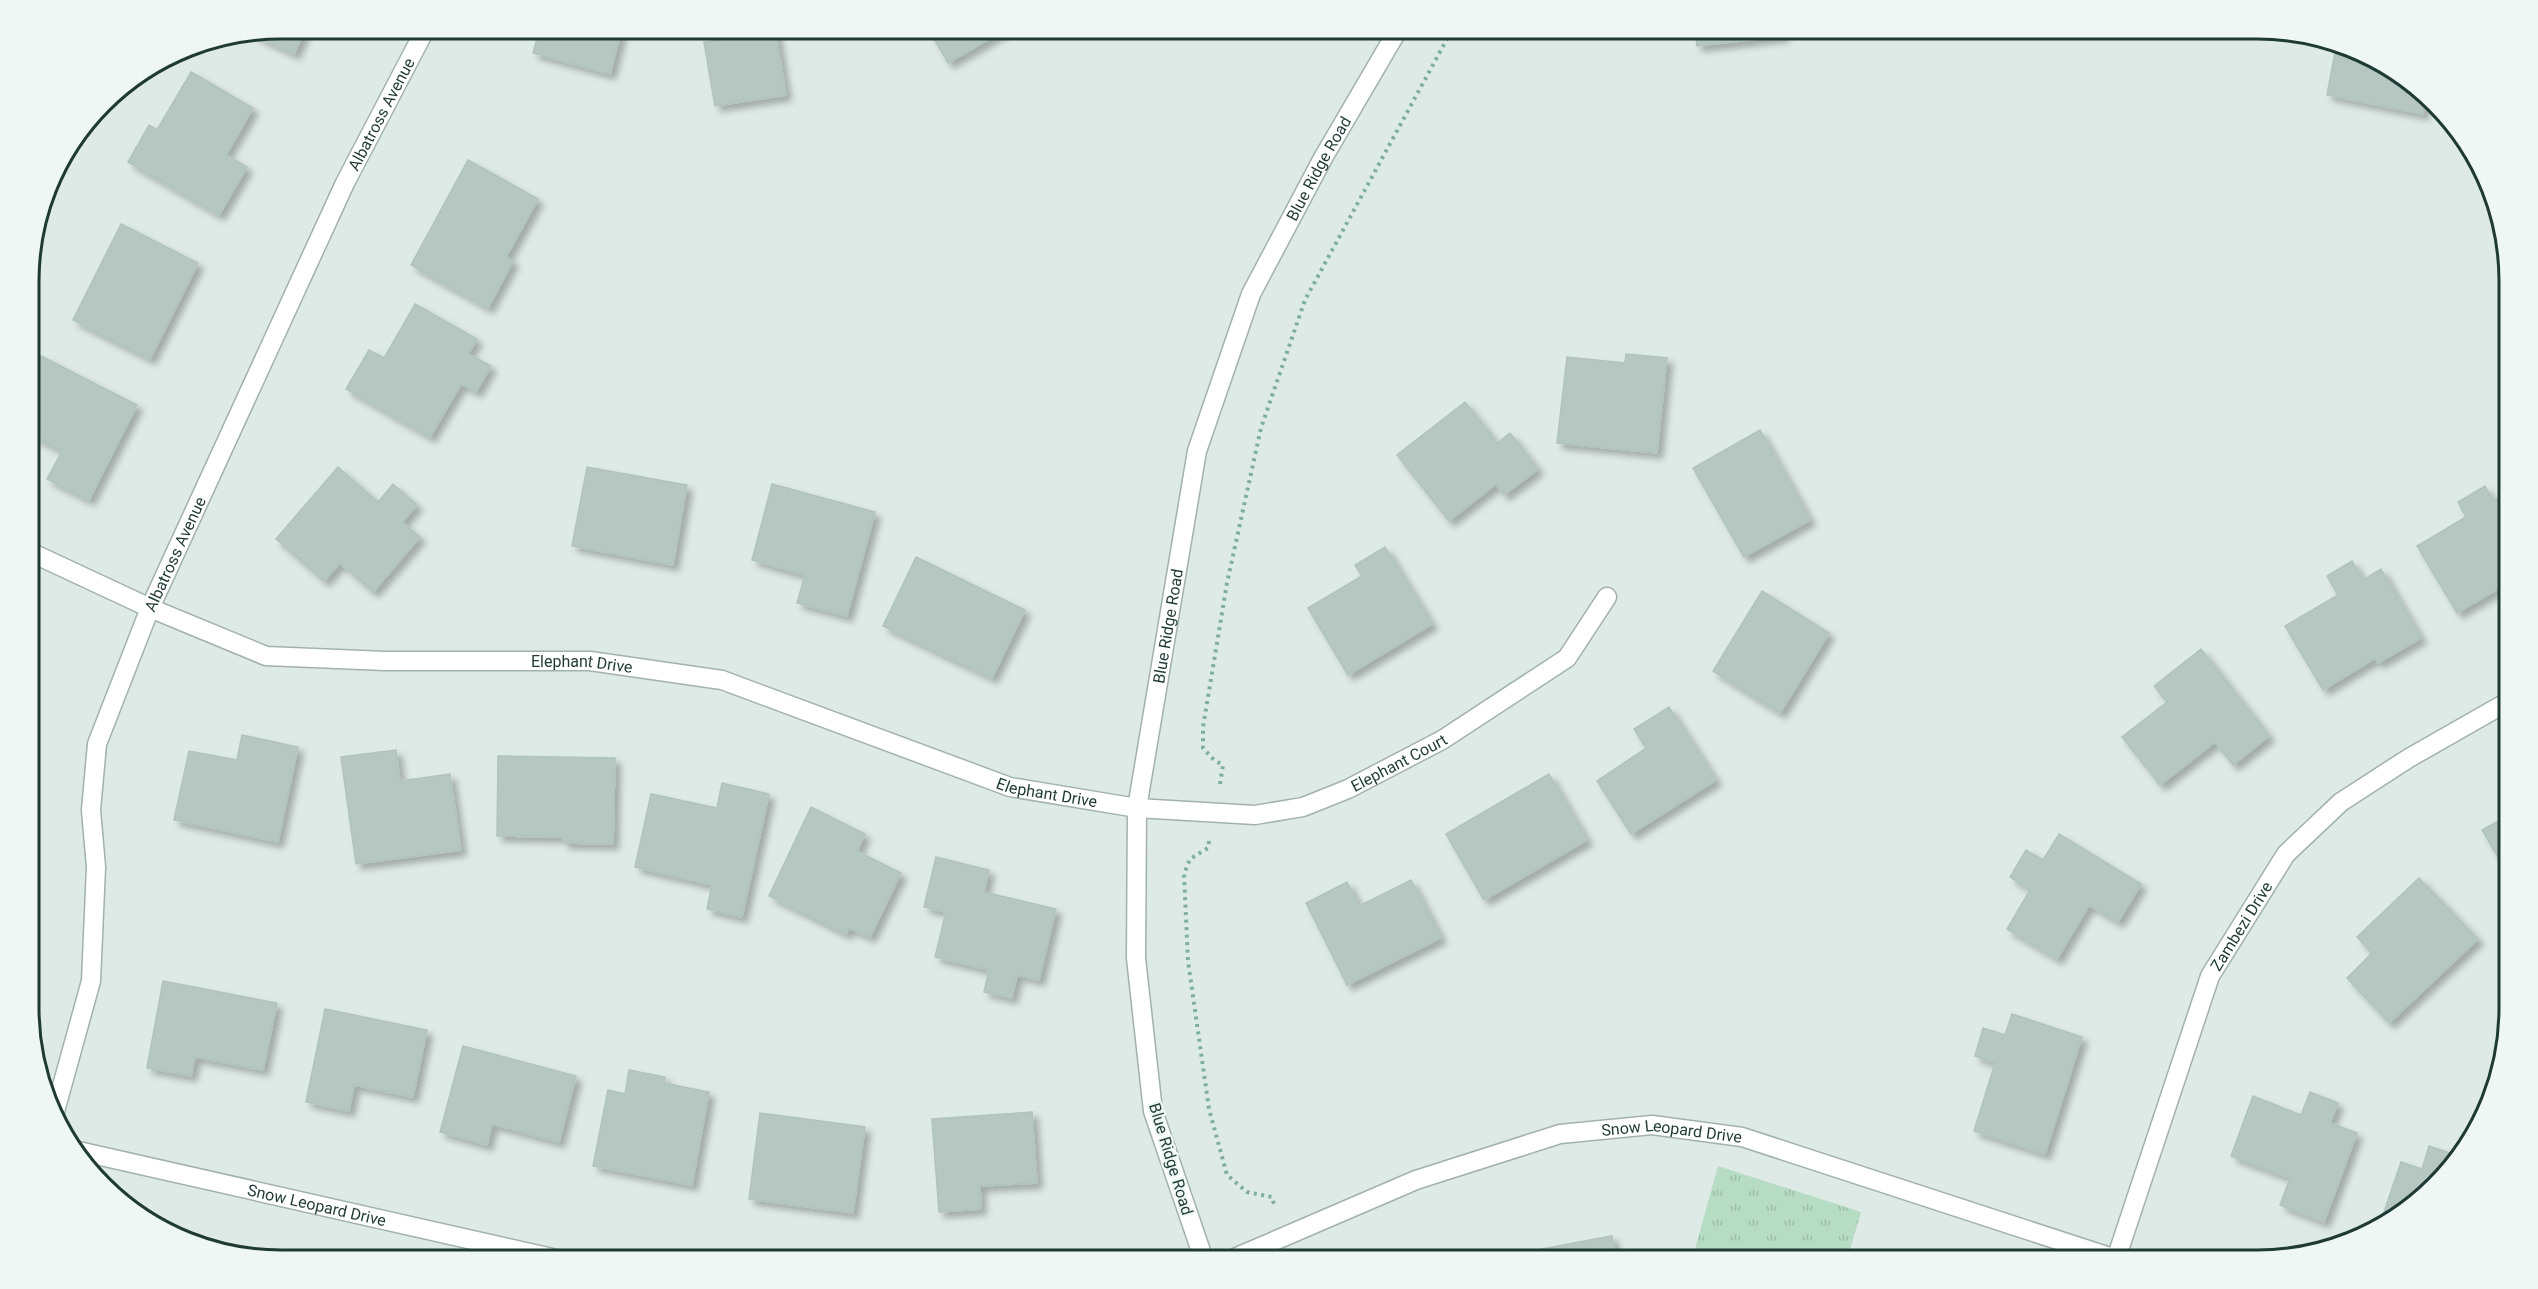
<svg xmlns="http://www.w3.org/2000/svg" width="2538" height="1289" font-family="Roboto,sans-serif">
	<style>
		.grass { fill: url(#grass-tufts) }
		.building { fill: #b6c7c2; stroke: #b0c3bd; stroke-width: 1.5; filter: url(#shadow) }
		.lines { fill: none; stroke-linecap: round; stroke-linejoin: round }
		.street-casing { stroke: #a1b2ad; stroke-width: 21 }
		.path { stroke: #7eaea3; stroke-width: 4; stroke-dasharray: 3 4.5; stroke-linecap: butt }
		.street { stroke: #fff; stroke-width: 18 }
		.labels { text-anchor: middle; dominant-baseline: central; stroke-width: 4.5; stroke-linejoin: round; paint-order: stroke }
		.street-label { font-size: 16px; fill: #1f3a35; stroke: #eef7f3 }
		.rim { fill: none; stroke: #1f3a35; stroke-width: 3 }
	</style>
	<defs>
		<pattern id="grass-tufts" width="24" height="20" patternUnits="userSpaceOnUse" patternTransform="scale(1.5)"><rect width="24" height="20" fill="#b6dcc3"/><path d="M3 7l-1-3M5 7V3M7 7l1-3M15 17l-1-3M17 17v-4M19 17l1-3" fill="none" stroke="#9cbea8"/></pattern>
		<filter id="shadow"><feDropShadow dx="5.5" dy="5.5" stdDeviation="3" flood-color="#0004"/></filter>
	</defs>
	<rect width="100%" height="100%" fill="#deeae5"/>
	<path class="grass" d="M1718,1166L1861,1212L1847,1260H1692Z"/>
	<g class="building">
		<path d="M281,28H306L294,54L252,34Z"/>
		<path d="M540,28H622L610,74L533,53Z"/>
		<path d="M735,28H775L786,95L715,106L704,42L737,38Z"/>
		<path d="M928,28H1008L948,63Z"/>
		<path d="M1695,28H1783L1784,36L1697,46Z"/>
		<path d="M2336,47L2369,55L2424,91L2426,94L2423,114L2327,95Z"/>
		<path d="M191,72L253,108L226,155L247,167L219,215L128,162L149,125L157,130Z"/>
		<path d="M468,160L538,199L506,257L513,261L488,308L411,265Z"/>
		<path d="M121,224L198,263L150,359L73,320Z"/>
		<path d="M415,304L477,339L468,354L491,366L476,392L461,384L430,437L346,389L369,350L384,358Z"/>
		<path d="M1626,354L1667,358L1657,453L1557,443L1567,357L1625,363Z"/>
		<path d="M41,356L137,405L89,500L47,479L62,451L29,434V380Z"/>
		<path d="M1465,402L1497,443L1510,433L1538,469L1504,495L1496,484L1449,521L1397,455Z"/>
		<path d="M1760,430L1810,520L1744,557L1693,468Z"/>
		<path d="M338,467L378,502L393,484L417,505L402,522L420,537L373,592L340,563L324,581L276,539Z"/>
		<path d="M587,467L687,485L673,565L572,546Z"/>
		<path d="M772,484L875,512L847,616L797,603L805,575L752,560Z"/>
		<path d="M2485,486L2493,501L2508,493V583L2457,613L2417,546L2466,517L2458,502Z"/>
		<path d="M1385,547L1432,624L1348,675L1308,608L1362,576L1355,565Z"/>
		<path d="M916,557L1025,610L992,678L883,626Z"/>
		<path d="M2352,561L2363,580L2381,569L2421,638L2378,663L2375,658L2323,690L2285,626L2338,595L2327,576Z"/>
		<path d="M1762,591L1829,633L1780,713L1713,671Z"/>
		<path d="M2201,649L2269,736L2233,765L2215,742L2160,785L2122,737L2167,702L2154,686Z"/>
		<path d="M1669,707L1716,780L1631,834L1597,781L1646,748L1634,729Z"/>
		<path d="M242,735L298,747L278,842L174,820L189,751L237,760Z"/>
		<path d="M396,750L400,781L450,774L461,850L356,864L341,757Z"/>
		<path d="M498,756L615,758L613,844L564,843L563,837L497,836Z"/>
		<path d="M1549,774L1587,840L1484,900L1446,834Z"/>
		<path d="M722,783L769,794L742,917L707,909L712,885L635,867L651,794L717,808Z"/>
		<path d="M811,807L865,834L857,851L901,873L870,937L849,928L846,934L769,896Z"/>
		<path d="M2509,815V876L2482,830Z"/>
		<path d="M2059,834L2141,884L2118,922L2089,905L2057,959L2007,929L2030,890L2010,877L2026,850L2043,860Z"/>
		<path d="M936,857L989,870L984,892L1056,909L1039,980L1017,975L1012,998L984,992L989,970L935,957L946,912L924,907Z"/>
		<path d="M2419,878L2478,939L2389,1023L2347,978L2372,953L2357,937Z"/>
		<path d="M1411,880L1441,938L1347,985L1306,903L1347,882L1359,906Z"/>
		<path d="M163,981L277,1003L263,1070L195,1057L191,1076L147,1068Z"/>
		<path d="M325,1009L427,1030L413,1097L354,1085L349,1111L306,1102Z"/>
		<path d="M2012,1014L2082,1037L2045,1154L1974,1131L1995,1063L1975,1056L1983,1028L2005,1035Z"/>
		<path d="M463,1046L576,1076L559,1142L492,1124L487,1145L440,1132Z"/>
		<path d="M629,1070L665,1077L664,1083L709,1092L692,1185L593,1166L608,1090L625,1094Z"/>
		<path d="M2310,1092L2338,1103L2330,1123L2357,1133L2324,1222L2280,1205L2290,1178L2231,1156L2253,1096L2301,1115Z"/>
		<path d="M1032,1112L1037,1183L980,1186L981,1209L939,1212L932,1119Z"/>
		<path d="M760,1113L865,1127L853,1213L749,1199Z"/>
		<path d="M2429,1146L2456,1155L2452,1166L2447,1175L2397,1218L2379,1227L2401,1162L2422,1169Z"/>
		<path d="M1612,1236L1616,1260H1517L1515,1254Z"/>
	</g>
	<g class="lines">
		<g class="street-casing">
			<g id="street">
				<path id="s1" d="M30,552L150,608L266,656L385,661H590L722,680L1010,787L1137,808L1255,815L1303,807L1348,789L1442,740L1567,658L1607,597"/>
				<path id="s2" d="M54,1115L91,981L96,867L91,810L97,744L150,608L345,183L426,28"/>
				<path id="s3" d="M74,1150L561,1260"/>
				<path id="s4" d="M2116,1259L2210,976L2286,854L2341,802L2409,758L2509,701"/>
				<path id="s5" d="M1204,1260L1153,1111L1136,958L1137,808L1197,451L1251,294L1323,158L1399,28"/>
				<path id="s6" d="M1230,1260L1416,1180L1560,1134L1652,1125L1742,1137L2119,1260"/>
			</g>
		</g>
		<g class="path">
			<path d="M1220,784L1223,765L1214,760L1203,748V727L1227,583L1261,428L1305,300L1453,28"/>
			<path d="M1209,841L1208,848L1190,859L1184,874L1188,961L1209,1109L1227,1175L1247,1192L1272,1197L1275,1208"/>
		</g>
		<use href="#street" class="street"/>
	</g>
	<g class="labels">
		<g class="street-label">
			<text stroke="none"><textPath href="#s2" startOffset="1068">Albatross Avenue</textPath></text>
			<text stroke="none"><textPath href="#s5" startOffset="1132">Blue Ridge Road</textPath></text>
			<text stroke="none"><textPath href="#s2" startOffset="582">Albatross Avenue</textPath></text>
			<text stroke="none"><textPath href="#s5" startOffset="646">Blue Ridge Road</textPath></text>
			<text stroke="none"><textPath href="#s1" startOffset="574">Elephant Drive</textPath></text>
			<text stroke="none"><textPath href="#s1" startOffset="1424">Elephant Court</textPath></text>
			<text stroke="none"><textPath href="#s1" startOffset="1060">Elephant Drive</textPath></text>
			<text stroke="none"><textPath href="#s4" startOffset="357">Zambezi Drive</textPath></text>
			<text stroke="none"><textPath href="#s6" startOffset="466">Snow Leopard Drive</textPath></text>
			<text transform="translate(1171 1159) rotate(73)">Blue Ridge Road</text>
			<text stroke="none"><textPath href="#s3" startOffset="249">Snow Leopard Drive</textPath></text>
		</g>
	</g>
	<path d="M0 0H2538V1289H0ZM281 39H2257A242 242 0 0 1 2499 281V1008A242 242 0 0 1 2257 1250H281A242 242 0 0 1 39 1008V281A242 242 0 0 1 281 39Z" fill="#eef7f3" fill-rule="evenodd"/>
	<path class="rim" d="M281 39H2257A242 242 0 0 1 2499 281V1008A242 242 0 0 1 2257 1250H281A242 242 0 0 1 39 1008V281A242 242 0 0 1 281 39Z"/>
</svg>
